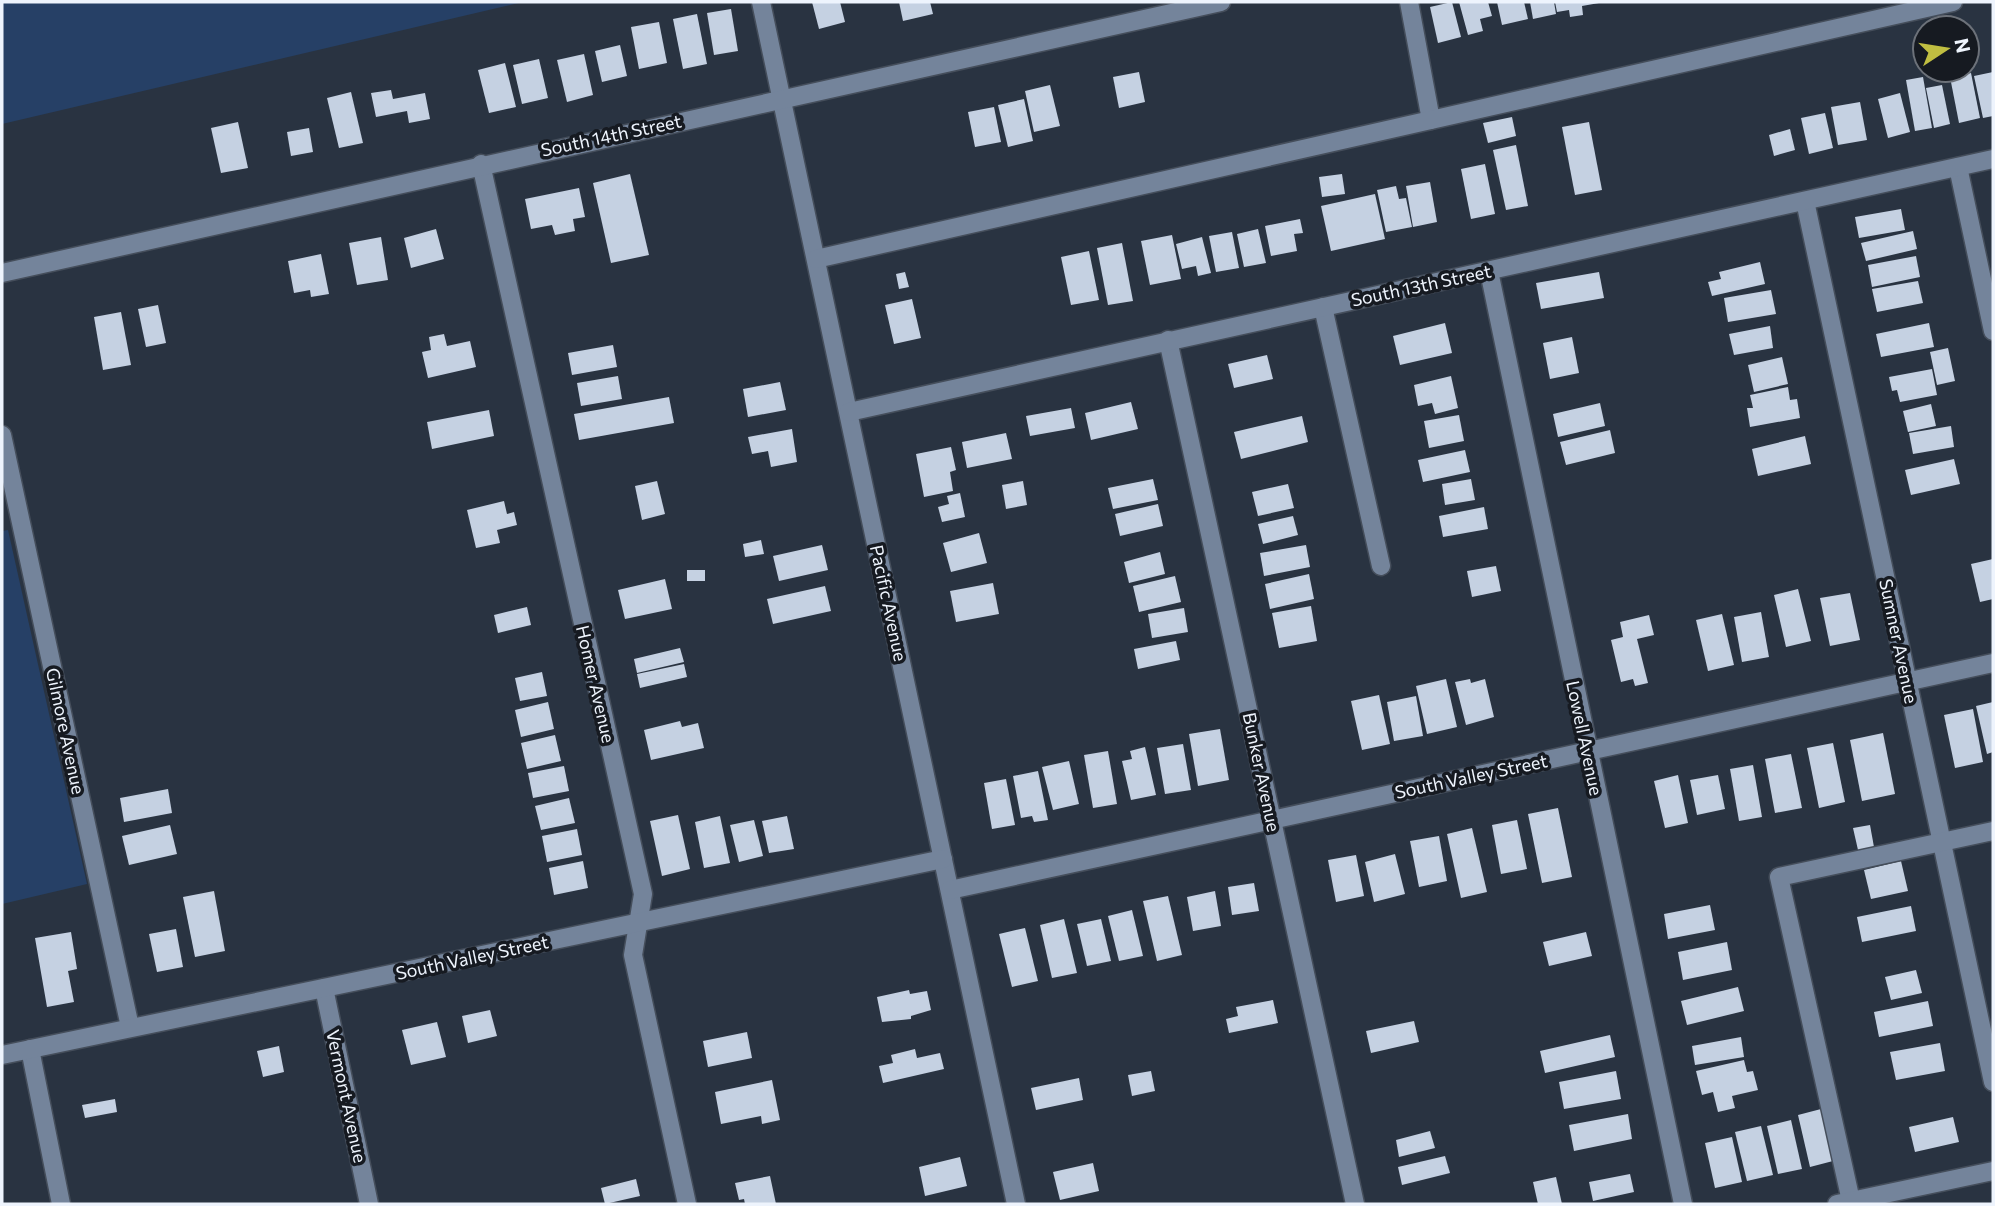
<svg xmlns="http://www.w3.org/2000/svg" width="1995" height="1206" font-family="Commissioner,sans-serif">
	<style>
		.green { fill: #264066 }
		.building { fill: #c5d1e2 }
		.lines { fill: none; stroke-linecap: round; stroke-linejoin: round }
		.minor-casing { stroke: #454e5b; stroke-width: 21 }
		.minor { stroke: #74849b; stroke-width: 18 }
		.labels { text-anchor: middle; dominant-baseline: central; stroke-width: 7; stroke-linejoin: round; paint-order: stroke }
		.street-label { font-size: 18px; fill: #eef4fd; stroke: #161a21 }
	</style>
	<rect width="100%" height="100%" fill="#293341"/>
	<g class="green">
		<path d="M2,2H523L2,124Z"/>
		<path d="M8,530L87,884L2,904V531Z"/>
	</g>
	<g class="building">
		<path d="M812,2H840L845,22L819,29Z"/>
		<path d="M899,2H930L933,14L903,21Z"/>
		<path d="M1452,2L1461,37L1438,43L1430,7Z"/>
		<path d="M1459,2H1488L1492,16L1480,19L1483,31L1468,35Z"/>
		<path d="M1497,2H1524L1528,19L1502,25Z"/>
		<path d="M1530,2H1554L1556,14L1533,19Z"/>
		<path d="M1555,2H1599V3L1582,6L1583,15L1570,17L1569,10L1557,12Z"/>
		<path d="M731,9L738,51L714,55L707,13Z"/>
		<path d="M697,14L707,64L683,69L673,19Z"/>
		<path d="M659,22L667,63L639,69L631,27Z"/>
		<path d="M620,45L627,76L602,82L595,51Z"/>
		<path d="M584,54L593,95L567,102L557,60Z"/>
		<path d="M539,59L548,98L522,104L513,65Z"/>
		<path d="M505,63L516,107L489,113L478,70Z"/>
		<path d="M1139,72L1145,102L1119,108L1113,77Z"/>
		<path d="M1993,72V116L1983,118L1974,76Z"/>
		<path d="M1971,73L1980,118L1959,123L1950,77Z"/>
		<path d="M1923,77L1932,128L1915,131L1906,80Z"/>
		<path d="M1050,85L1060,126L1034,132L1025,91Z"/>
		<path d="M1942,85L1950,124L1934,128L1926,88Z"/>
		<path d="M391,90L393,99L425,93L430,119L409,123L407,111L376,117L371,93Z"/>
		<path d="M351,92L363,143L339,148L327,98Z"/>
		<path d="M1900,93L1910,132L1888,138L1878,99Z"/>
		<path d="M1024,99L1033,141L1008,147L998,105Z"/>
		<path d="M1860,102L1867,140L1838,145L1831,107Z"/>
		<path d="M994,107L1001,142L975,147L968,112Z"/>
		<path d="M1825,113L1833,148L1809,154L1801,118Z"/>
		<path d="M1512,117L1516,136L1488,143L1483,123Z"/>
		<path d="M238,122L248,168L221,173L211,128Z"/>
		<path d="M1589,122L1602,190L1575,195L1562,127Z"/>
		<path d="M309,128L313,152L291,156L287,132Z"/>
		<path d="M1790,129L1795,150L1774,156L1769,135Z"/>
		<path d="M1516,145L1528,206L1506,210L1493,150Z"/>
		<path d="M1485,164L1495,214L1471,219L1461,169Z"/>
		<path d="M630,174L649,255L611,263L593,183Z"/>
		<path d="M1342,174L1345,194L1322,197L1319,177Z"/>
		<path d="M1430,182L1437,222L1413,227L1406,186Z"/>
		<path d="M1396,186L1399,199L1406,198L1412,227L1386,232L1377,190Z"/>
		<path d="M579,188L585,217L573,219L575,231L555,235L552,225L531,229L525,199Z"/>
		<path d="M1375,194L1385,239L1331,251L1321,206Z"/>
		<path d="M1901,209L1905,230L1859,238L1855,217Z"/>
		<path d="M1300,219L1303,233L1294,234L1297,251L1271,256L1265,226Z"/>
		<path d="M436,229L444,259L411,268L404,238Z"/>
		<path d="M1258,229L1266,263L1244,267L1237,234Z"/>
		<path d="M1913,231L1917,249L1866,261L1861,243Z"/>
		<path d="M1232,232L1239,268L1216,272L1209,236Z"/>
		<path d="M1172,235L1181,279L1150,285L1141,241Z"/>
		<path d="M381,237L388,280L357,285L349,243Z"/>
		<path d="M1202,237L1211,273L1198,276L1196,266L1182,269L1176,244Z"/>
		<path d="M1122,243L1133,301L1108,305L1097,248Z"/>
		<path d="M1089,251L1099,300L1071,305L1061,257Z"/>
		<path d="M321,254L329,294L311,297L310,290L294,293L288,261Z"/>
		<path d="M1916,256L1920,277L1872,287L1868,265Z"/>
		<path d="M1760,262L1765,284L1712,296L1708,282L1721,279L1719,272Z"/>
		<path d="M905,272L909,287L899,289L896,274Z"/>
		<path d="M1599,272L1604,298L1541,309L1536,283Z"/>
		<path d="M1918,281L1923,303L1877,312L1872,289Z"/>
		<path d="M1771,290L1776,314L1728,322L1724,298Z"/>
		<path d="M912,299L921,338L894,344L885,305Z"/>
		<path d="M158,305L166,343L146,347L138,309Z"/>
		<path d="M121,312L131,365L103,370L94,317Z"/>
		<path d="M1445,323L1452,353L1400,365L1393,336Z"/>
		<path d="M1929,323L1934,347L1881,357L1876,334Z"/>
		<path d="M1770,326L1773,348L1734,355L1729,334Z"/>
		<path d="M444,334L447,346L470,341L476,367L428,378L422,352L431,350L429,337Z"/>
		<path d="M1572,337L1579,373L1550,379L1543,343Z"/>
		<path d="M613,345L617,367L572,375L568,353Z"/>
		<path d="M1948,348L1955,381L1937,385L1930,352Z"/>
		<path d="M1267,355L1273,379L1234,388L1228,364Z"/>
		<path d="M1782,357L1788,384L1754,392L1748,365Z"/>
		<path d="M1932,369L1937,395L1900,402L1897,390L1892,391L1889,377Z"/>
		<path d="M618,376L622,399L581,406L577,383Z"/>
		<path d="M1451,376L1458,408L1435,414L1432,403L1418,406L1414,385Z"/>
		<path d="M780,382L786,410L748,417L743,389Z"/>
		<path d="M1788,387L1790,400L1797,399L1800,418L1750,427L1747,408H1753L1750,395Z"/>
		<path d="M669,397L674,423L579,440L574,414Z"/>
		<path d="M1131,402L1138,429L1091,440L1085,413Z"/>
		<path d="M1600,403L1605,426L1558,437L1553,414Z"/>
		<path d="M1931,404L1936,426L1908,432L1903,411Z"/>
		<path d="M1071,408L1075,428L1030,436L1026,416Z"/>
		<path d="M489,410L494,436L432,449L427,422Z"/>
		<path d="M1459,415L1464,441L1429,448L1424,421Z"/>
		<path d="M1302,416L1308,442L1241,459L1234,432Z"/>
		<path d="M1951,426L1954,447L1913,454L1909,433Z"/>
		<path d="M792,429L797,462L771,467L768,451L752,454L748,437Z"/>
		<path d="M1610,430L1615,453L1566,465L1560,442Z"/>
		<path d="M1006,433L1012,459L967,468L962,442Z"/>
		<path d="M1805,436L1811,464L1758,476L1752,449Z"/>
		<path d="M951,447L956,470L950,472L953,491L924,497L916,454Z"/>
		<path d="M1465,450L1470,472L1423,482L1418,460Z"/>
		<path d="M1954,459L1960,484L1911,495L1905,470Z"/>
		<path d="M1153,479L1158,500L1113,509L1108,488Z"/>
		<path d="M1471,479L1475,500L1445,505L1442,484Z"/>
		<path d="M657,481L665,514L642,520L635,486Z"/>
		<path d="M1023,481L1027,505L1006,509L1002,485Z"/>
		<path d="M1288,484L1294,508L1258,516L1252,492Z"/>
		<path d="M960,493L965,517L942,522L938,507L949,504L947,496Z"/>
		<path d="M504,501L507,514L514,512L517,525L497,530L500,543L476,548L467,510Z"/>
		<path d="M1158,504L1163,526L1120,536L1115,514Z"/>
		<path d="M1484,507L1488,529L1443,537L1439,516Z"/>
		<path d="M1293,516L1298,535L1263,544L1258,524Z"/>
		<path d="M979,533L987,563L951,572L943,543Z"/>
		<path d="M761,540L764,554L745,557L743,544Z"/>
		<path d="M822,545L828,570L779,581L773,556Z"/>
		<path d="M1306,545L1310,567L1264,576L1260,553Z"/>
		<path d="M1160,552L1165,574L1129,583L1124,562Z"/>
		<path d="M1993,559V599L1980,602L1971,564Z"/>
		<path d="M1496,566L1501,591L1472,597L1467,571Z"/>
		<rect x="687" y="570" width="18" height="11"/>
		<path d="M1309,574L1314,599L1270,609L1265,584Z"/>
		<path d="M1175,576L1181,602L1139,612L1133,586Z"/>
		<path d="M665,579L672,609L625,619L618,590Z"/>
		<path d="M993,583L999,614L956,622L950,591Z"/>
		<path d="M825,586L831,611L773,624L767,599Z"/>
		<path d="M1798,589L1811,641L1786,647L1774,595Z"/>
		<path d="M1850,593L1860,640L1830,646L1820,598Z"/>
		<path d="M1311,606L1317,641L1279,648L1272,613Z"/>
		<path d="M527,607L531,625L498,633L494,615Z"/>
		<path d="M1184,608L1188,632L1152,638L1148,614Z"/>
		<path d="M1761,612L1769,657L1742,662L1734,617Z"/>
		<path d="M1722,614L1734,665L1708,671L1696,620Z"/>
		<path d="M1649,615L1654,635L1637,639L1648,683L1635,686L1633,679L1621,682L1611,640L1623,637L1620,622Z"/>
		<path d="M1176,641L1180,660L1138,669L1134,649Z"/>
		<path d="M680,648L684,662L637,673L634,659Z"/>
		<path d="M684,664L687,677L640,688L637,674Z"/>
		<path d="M542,672L547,696L520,701L515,678Z"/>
		<path d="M1446,679L1457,727L1427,734L1416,686Z"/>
		<path d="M1470,679L1471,683L1485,679L1494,717L1466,725L1455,682Z"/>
		<path d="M1379,695L1390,744L1362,750L1351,701Z"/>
		<path d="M1416,696L1423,736L1394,741L1387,702Z"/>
		<path d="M548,702L554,729L521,737L515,710Z"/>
		<path d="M1993,702V752L1987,754L1976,706Z"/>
		<path d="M1973,709L1983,762L1955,768L1944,715Z"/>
		<path d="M680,721L682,727L698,723L704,748L651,760L644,730Z"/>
		<path d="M1220,729L1229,780L1198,786L1189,734Z"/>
		<path d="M1883,733L1895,794L1862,801L1850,740Z"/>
		<path d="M555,735L561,761L527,769L521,743Z"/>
		<path d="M1833,743L1845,802L1819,808L1807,748Z"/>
		<path d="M1183,744L1191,790L1165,794L1157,748Z"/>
		<path d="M1145,747L1156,795L1131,800L1122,761L1132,759L1130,751Z"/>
		<path d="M1108,751L1117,804L1093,808L1084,755Z"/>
		<path d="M1791,754L1802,808L1775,813L1765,759Z"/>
		<path d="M1069,761L1079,804L1053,810L1042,767Z"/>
		<path d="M1753,765L1762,817L1739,821L1730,769Z"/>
		<path d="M564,766L569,791L533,798L528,773Z"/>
		<path d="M1038,771L1048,820L1034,822L1032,816L1021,818L1013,776Z"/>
		<path d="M1678,775L1688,823L1665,828L1654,781Z"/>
		<path d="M1718,775L1725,809L1697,815L1690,780Z"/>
		<path d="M1006,779L1015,825L992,829L984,783Z"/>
		<path d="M168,789L172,813L124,822L120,798Z"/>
		<path d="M569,798L575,823L541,830L535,806Z"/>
		<path d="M1558,808L1572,877L1542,883L1528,814Z"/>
		<path d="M678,815L690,869L662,876L650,821Z"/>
		<path d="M720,816L730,863L704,868L695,822Z"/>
		<path d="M787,816L794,849L769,853L762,821Z"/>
		<path d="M754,820L763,856L739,862L730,825Z"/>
		<path d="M1517,820L1527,869L1501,874L1492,825Z"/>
		<path d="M170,825L177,854L129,865L122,836Z"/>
		<path d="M1870,825L1874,847L1858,850L1853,828Z"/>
		<path d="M1472,828L1487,892L1461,898L1447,834Z"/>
		<path d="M577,829L582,855L547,862L542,836Z"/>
		<path d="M1439,836L1447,881L1419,887L1410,841Z"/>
		<path d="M1395,854L1405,894L1374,902L1365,862Z"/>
		<path d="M1356,855L1364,896L1336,902L1328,860Z"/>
		<path d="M583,861L588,888L554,895L549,868Z"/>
		<path d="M1901,861L1908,891L1871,899L1864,870Z"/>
		<path d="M1254,883L1259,911L1232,915L1228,887Z"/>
		<path d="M214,891L225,951L195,957L183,897Z"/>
		<path d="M1215,891L1221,926L1193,931L1187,897Z"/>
		<path d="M1168,896L1182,955L1157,961L1143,901Z"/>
		<path d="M1710,905L1715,930L1668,939L1664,914Z"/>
		<path d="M1911,906L1916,931L1862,942L1857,917Z"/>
		<path d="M1132,910L1143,956L1119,961L1108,916Z"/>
		<path d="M1064,919L1077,973L1052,978L1040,925Z"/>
		<path d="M1101,919L1111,961L1087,966L1077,924Z"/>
		<path d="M1025,928L1038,981L1012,987L999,934Z"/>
		<path d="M176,929L183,967L157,972L149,934Z"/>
		<path d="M71,932L77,969L68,971L74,1002L47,1007L35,938Z"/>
		<path d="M1586,932L1592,956L1549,966L1543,942Z"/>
		<path d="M1727,942L1732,970L1683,980L1678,952Z"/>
		<path d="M1916,970L1922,993L1891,1000L1885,977Z"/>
		<path d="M1738,987L1744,1011L1687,1025L1681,1001Z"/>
		<path d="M909,990L910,994L927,991L931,1010L911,1016V1019L882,1022L877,997Z"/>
		<path d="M1273,1000L1278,1023L1229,1033L1226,1019L1238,1016L1236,1007Z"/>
		<path d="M1928,1001L1933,1026L1879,1037L1874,1012Z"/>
		<path d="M490,1010L497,1036L468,1043L462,1016Z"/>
		<path d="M1414,1021L1419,1042L1371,1053L1366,1031Z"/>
		<path d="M437,1022L446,1057L411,1065L402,1030Z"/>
		<path d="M747,1032L752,1058L708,1067L703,1041Z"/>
		<path d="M1610,1035L1615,1057L1545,1073L1540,1051Z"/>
		<path d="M1741,1037L1744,1057L1695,1065L1692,1046Z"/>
		<path d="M1940,1043L1945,1071L1896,1080L1890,1052Z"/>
		<path d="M279,1046L284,1072L263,1077L257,1051Z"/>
		<path d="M915,1049L917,1058L940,1053L944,1069L883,1083L879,1066L893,1063L891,1055Z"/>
		<path d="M1744,1060L1747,1072L1753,1071L1758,1090L1732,1096L1735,1108L1718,1112L1713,1092L1702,1095L1696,1071Z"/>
		<path d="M1151,1071L1155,1091L1132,1096L1128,1075Z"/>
		<path d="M1616,1071L1621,1099L1564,1109L1559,1082Z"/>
		<path d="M1079,1078L1083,1100L1036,1110L1031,1088Z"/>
		<path d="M772,1080L780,1120L762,1124L761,1116L721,1124L715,1092Z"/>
		<path d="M115,1099L117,1112L85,1118L82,1105Z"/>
		<path d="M1821,1109L1833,1161L1810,1167L1798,1115Z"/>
		<path d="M1628,1114L1632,1139L1574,1151L1569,1125Z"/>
		<path d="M1953,1117L1959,1142L1915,1152L1909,1127Z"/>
		<path d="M1791,1120L1802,1169L1778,1174L1767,1126Z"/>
		<path d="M1761,1126L1773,1175L1747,1181L1735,1132Z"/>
		<path d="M1430,1131L1435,1148L1399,1157L1396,1140Z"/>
		<path d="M1732,1137L1742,1182L1715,1188L1705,1143Z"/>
		<path d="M1445,1156L1450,1173L1402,1185L1398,1167Z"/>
		<path d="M960,1157L967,1186L925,1196L919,1167Z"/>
		<path d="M1093,1163L1099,1191L1060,1200L1053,1172Z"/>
		<path d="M1630,1174L1634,1192L1593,1201L1589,1182Z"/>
		<path d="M770,1176L776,1204H745L744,1199L739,1200L735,1183Z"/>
		<path d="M1556,1177L1562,1204H1538L1533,1182Z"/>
		<path d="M636,1179L640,1196L605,1204L601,1188Z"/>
	</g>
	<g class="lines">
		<g class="minor-casing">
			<g id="minor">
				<path d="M761,2L1016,1204"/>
				<path d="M1409,2L1431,120"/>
				<path d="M481,164L643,894L633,955L687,1204"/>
				<path d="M1958,167L1993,331"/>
				<path d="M1805,201L1993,1082"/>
				<path d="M816,259L1953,2"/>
				<path d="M1489,271L1683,1204"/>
				<path d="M2,273L1221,2"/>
				<path d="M1323,307L1381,566"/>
				<path d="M1168,340L1355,1204"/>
				<path d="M849,412L1993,159"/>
				<path d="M2,435L130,1027"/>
				<path d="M950,890L1993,663"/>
				<path d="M324,988L369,1204"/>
				<path d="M30,1049L61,1204"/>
				<path d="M2,1055L943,859"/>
				<path d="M1851,1201L1779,877L1993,831"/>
				<path d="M1837,1204L1993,1171"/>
			</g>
		</g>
		<use href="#minor" class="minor"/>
	</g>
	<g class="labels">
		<g class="street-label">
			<text transform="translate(611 135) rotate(-12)">South 14th Street</text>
			<text transform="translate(1421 285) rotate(-12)">South 13th Street</text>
			<text transform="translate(889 603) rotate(78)">Pacific Avenue</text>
			<text transform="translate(1899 641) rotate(78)">Sumner Avenue</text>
			<text transform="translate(596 684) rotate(77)">Homer Avenue</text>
			<text transform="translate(66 731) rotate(78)">Gilmore Avenue</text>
			<text transform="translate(1585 738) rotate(78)">Lowell Avenue</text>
			<text transform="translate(1262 772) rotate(78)">Bunker Avenue</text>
			<text transform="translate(1471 776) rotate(-12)">South Valley Street</text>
			<text transform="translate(472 957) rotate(-12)">South Valley Street</text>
			<text transform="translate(347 1096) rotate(78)">Vermont Avenue</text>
		</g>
	</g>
	<rect width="1995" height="1206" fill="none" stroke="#eef4fd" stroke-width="7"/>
	<g transform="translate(1946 49) rotate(78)"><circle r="33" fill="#161a21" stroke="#6c7179" stroke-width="2"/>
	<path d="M0-5L12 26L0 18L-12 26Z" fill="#c0be41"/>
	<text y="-10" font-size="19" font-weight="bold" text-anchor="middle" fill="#eef4fd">N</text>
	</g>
</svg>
